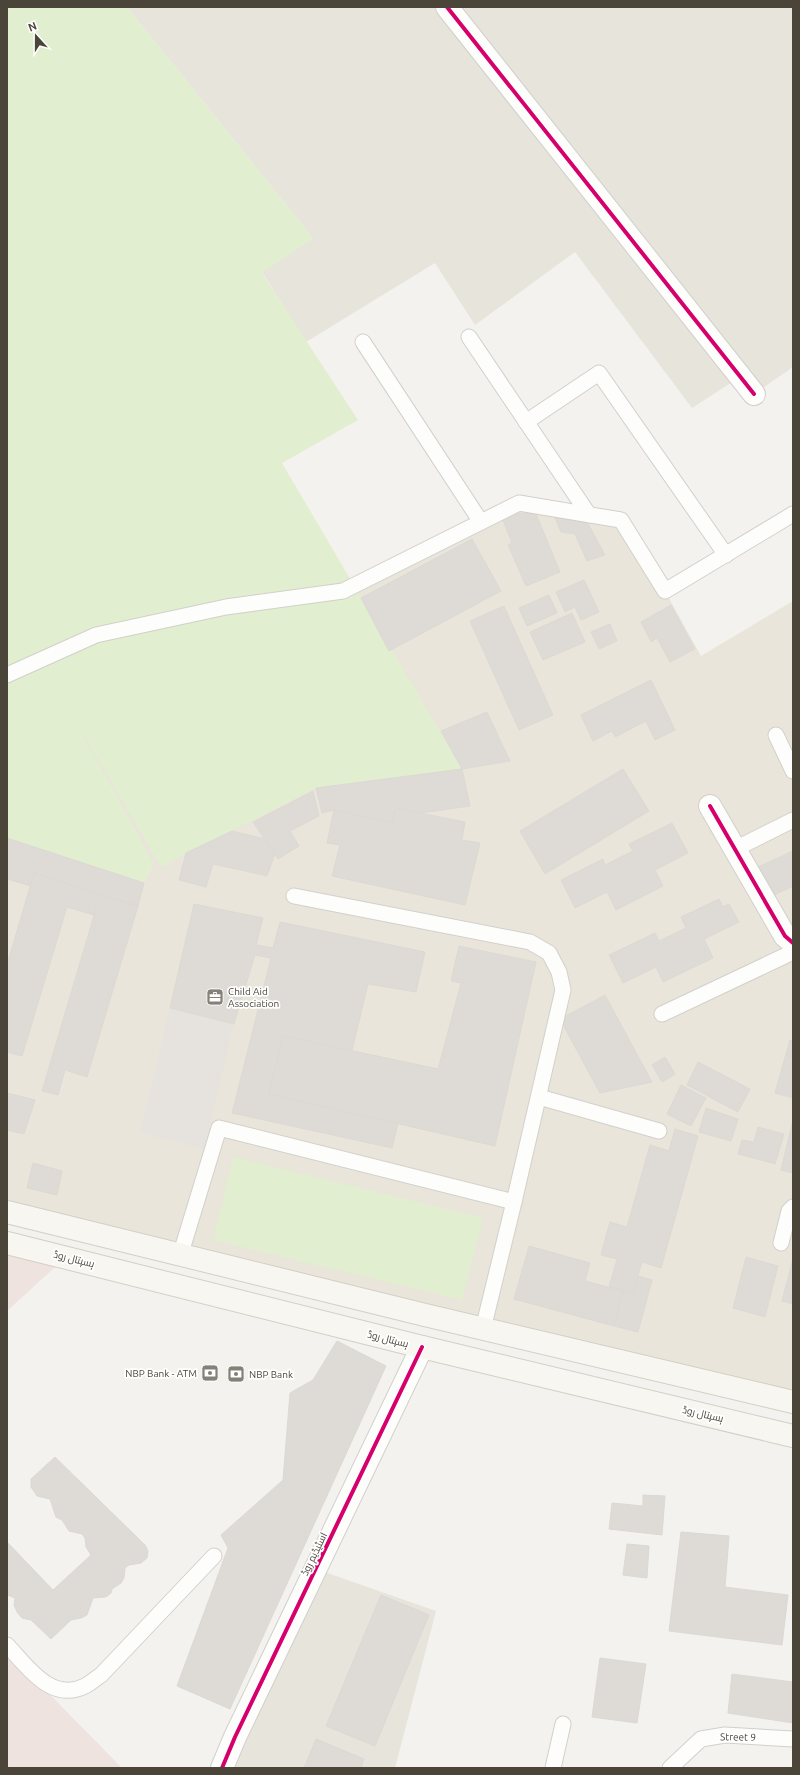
<svg xmlns="http://www.w3.org/2000/svg" width="800" height="1775" font-family="Ubuntu,Cairo,sans-serif">
	<style>
		.residential { fill: #e7e4dc }
		.education { fill: #eae5da }
		.medical { fill: #eee3df }
		.green { fill: #e1eecf }
		.parking { fill: #e6e3df }
		.building { fill: #dedbd6; stroke: #dcd9d4 }
		.lines { fill: none; stroke-linecap: round; stroke-linejoin: round }
		.service-casing { stroke: #d2d0cb; stroke-width: 17 }
		.minor-casing { stroke: #d2d0cb; stroke-width: 24 }
		.secondary-casing { stroke: #d3cfc5; stroke-width: 24 }
		.service { stroke: #fdfdfc; stroke-width: 15 }
		.minor { stroke: #fdfdfc; stroke-width: 22 }
		.secondary { stroke: #f7f6f1; stroke-width: 22 }
		.cycleway-casing { stroke: #fff; stroke-width: 6 }
		.cycleway { stroke: #d6006c; stroke-width: 4 }
		.labels { text-anchor: middle; dominant-baseline: central; stroke-width: 3.5; stroke-linejoin: round; paint-order: stroke }
		.poi-label { font-size: 10px; fill: #4b4439; stroke: #fff; text-anchor: start }
		.street-label { font-size: 10px; fill: #4b4439; stroke: #fff }
	</style>
	<rect width="100%" height="100%" fill="#f4f2ee"/>
	<g class="residential">
		<path d="M127,7H793V367L754,394L740,377L692,408L575,252L475,325L435,263L306,342L262,272L313,238Z"/>
		<path d="M316,1569L436,1611L395,1768H224Z"/>
	</g>
	<path class="education" d="M519,503L621,520L665,591L701,656L793,601V1402L7,1205V675L343,591Z"/>
	<g class="medical">
		<path d="M7,1242L66,1257L7,1311Z"/>
		<path d="M7,1651L122,1768H7Z"/>
	</g>
	<g class="green">
		<path d="M7,7H127L313,238L262,273L358,420L282,463L462,769L316,788L161,867L65,703L154,864L144,883L7,838Z"/>
		<path d="M233,1157L483,1218L462,1300L213,1240Z"/>
	</g>
	<path class="parking" d="M170,1008L234,1024L204,1149L140,1133Z"/>
	<g class="building">
		<path d="M517,513L536,514L560,572L526,586L508,545L512,543L502,518Z"/>
		<path d="M554,515L587,522L605,555L587,561L575,534L561,532Z"/>
		<path d="M472,539L501,591L389,651L361,598Z"/>
		<path d="M584,580L599,612L581,620L575,607L565,612L556,592Z"/>
		<path d="M549,595L557,613L527,626L519,608Z"/>
		<path d="M671,605L695,649L670,662L657,638L651,642L641,622Z"/>
		<path d="M504,606L553,715L519,730L470,621Z"/>
		<path d="M572,613L585,642L543,660L530,632Z"/>
		<path d="M610,624L617,641L599,649L591,632Z"/>
		<path d="M651,680L675,730L655,740L646,721L615,737L612,731L593,741L581,715Z"/>
		<path d="M487,712L510,761L462,769L441,731Z"/>
		<path d="M462,769L470,806L421,813L395,808L392,823L334,810L322,813L316,788Z"/>
		<path d="M623,769L649,811L545,874L520,831Z"/>
		<path d="M313,791L319,816L290,831L299,846L278,859L253,822Z"/>
		<path d="M395,808L465,822L462,840L480,843L465,905L332,876L340,845L327,843L334,810L392,823Z"/>
		<path d="M672,823L688,853L655,870L663,886L616,910L607,892L575,908L561,880L603,859L605,865L633,851L629,844Z"/>
		<path d="M232,831L265,839L275,854L267,876L213,864L206,887L179,880L186,853Z"/>
		<path d="M7,838L144,883L138,906L34,873L31,886L7,879Z"/>
		<path d="M793,851V886L772,896L758,867Z"/>
		<path d="M34,873L100,895L94,915L67,907L22,1056L7,1052V965Z"/>
		<path d="M100,895L138,906L87,1077L65,1070L58,1095L42,1091Z"/>
		<path d="M719,899L723,907L729,904L739,922L704,939L713,958L663,982L656,967L623,983L609,955L655,933L659,941L686,928L681,917Z"/>
		<path d="M194,904L263,918L256,945L273,948L280,922L425,952L416,992L368,984L352,1051L283,1036L269,1094L398,1123L392,1148L232,1113L271,958L255,955L234,1024L170,1008Z"/>
		<path d="M459,946L536,962L495,1146L269,1094L283,1036L438,1069L461,983L451,981Z"/>
		<path d="M605,995L652,1082L600,1093L560,1019Z"/>
		<path d="M790,1040L793,1041V1098L775,1093Z"/>
		<path d="M665,1057L675,1074L662,1082L652,1065Z"/>
		<path d="M698,1062L750,1089L738,1112L687,1085Z"/>
		<path d="M681,1085L706,1098L691,1126L667,1114Z"/>
		<path d="M7,1093L35,1100L24,1134L7,1130Z"/>
		<path d="M706,1108L738,1119L731,1141L699,1132Z"/>
		<path d="M793,1120V1173L781,1170Z"/>
		<path d="M758,1127L784,1134L775,1164L738,1154L742,1140L754,1142Z"/>
		<path d="M675,1129L698,1136L661,1268L642,1262L633,1293L609,1287L617,1259L601,1255L610,1222L627,1227L650,1145L669,1151Z"/>
		<path d="M33,1163L62,1171L57,1195L27,1188Z"/>
		<path d="M529,1246L590,1263L585,1281L623,1291L614,1326L514,1299Z"/>
		<path d="M746,1257L778,1266L765,1317L733,1308Z"/>
		<path d="M793,1258V1304L782,1301Z"/>
		<path d="M638,1276L652,1280L638,1332L614,1326L623,1291L633,1293Z"/>
		<path d="M337,1341L386,1366L230,1709L177,1686L228,1548L221,1535L283,1480L290,1393L313,1380Z"/>
		<path d="M55,1457L145,1545L148,1551L147,1558L141,1563L129,1565L125,1568L124,1578L121,1583L112,1589L111,1593L106,1597L93,1598L87,1615L81,1618L71,1620L51,1639L31,1620L22,1618L17,1612L14,1605L15,1598L7,1595V1542L53,1590L91,1555L86,1547L85,1538L82,1534L69,1531L62,1520L56,1517L50,1499L37,1496L31,1487V1479Z"/>
		<path d="M643,1495L665,1496L662,1535L609,1529L612,1503L643,1506Z"/>
		<path d="M681,1532L729,1536L725,1587L788,1595L782,1645L669,1631Z"/>
		<path d="M627,1544L649,1546L647,1578L623,1575Z"/>
		<path d="M381,1595L429,1615L375,1746L326,1726Z"/>
		<path d="M600,1658L646,1664L637,1723L592,1717Z"/>
		<path d="M732,1674L793,1682V1723L728,1713Z"/>
		<path d="M316,1739L364,1759L361,1768H304Z"/>
	</g>
	<g class="lines">
		<g class="service-casing">
			<g id="service">
				<path d="M469,337L589,515"/>
				<path d="M363,342L481,522"/>
				<path d="M526,422L599,373L726,555"/>
				<path d="M7,675L96,635L226,607L343,591L519,503L621,520L665,591L793,514"/>
				<path d="M776,735L793,771"/>
				<path d="M735,849L793,820"/>
				<path d="M294,896L530,942L549,953L559,972L563,990L514,1202"/>
				<path d="M662,1014L793,952"/>
				<path d="M539,1097L659,1131"/>
				<path d="M781,1243L789,1211L793,1207"/>
				<path d="M180,1256L219,1128L514,1202L483,1329"/>
				<path d="M7,1645C27,1666 51,1703 85,1686C91,1683 96,1678 101,1675L214,1556"/>
				<path d="M553,1768L563,1724"/>
				<path d="M670,1768L701,1739L725,1735L793,1739"/>
			</g>
		</g>
		<g class="minor-casing">
			<g id="minor">
				<path d="M447,7L754,394"/>
				<path d="M710,806L785,936L793,943"/>
				<path d="M222,1768L235,1737L422,1347"/>
			</g>
		</g>
		<g class="secondary-casing">
			<g id="secondary">
				<path d="M7,1212L425,1315L793,1402"/>
				<path d="M7,1243L422,1347L793,1436"/>
			</g>
		</g>
		<use href="#service" class="service"/>
		<use href="#minor" class="minor"/>
		<use href="#secondary" class="secondary"/>
		<g class="cycleway-casing">
			<g id="cycleway">
				<path d="M447,7L754,394"/>
				<path d="M710,806L785,936L793,943"/>
				<path d="M222,1768L235,1737L422,1347"/>
			</g>
		</g>
		<use href="#cycleway" class="cycleway"/>
	</g>
	<defs>
		<g id="office-square" transform="scale(0.9)"><rect x="-9" y="-9" width="18" height="18" rx="4" fill="#868178" stroke="#fff"/><path d="M-6-3h4V-5.5h4V-3h4V5H-6ZM-1-4.5V-3h2v-1.5ZM-6 0V1H6V0Z" fill="#fff"/></g>
		<g id="bank-square" transform="scale(0.9)"><rect x="-9" y="-9" width="18" height="18" rx="4" fill="#868178" stroke="#fff"/><path d="M-6-4H6V4H-6ZM0-2.3a2.3 2.3 0 1 0 0 4.6a2.3 2.3 0 1 0 0-4.6Z" fill="#fff"/></g>
	</defs>
	<g fill-rule="evenodd">
		<use href="#office-square" x="215" y="997"/>
		<use href="#bank-square" x="210" y="1373"/>
		<use href="#bank-square" x="236" y="1374"/>
	</g>
	<g class="labels">
		<g class="poi-label">
			<text x="228" y="991">Child Aid<tspan x="228" dy="12">Association</tspan></text>
			<text x="197" y="1373" text-anchor="end">NBP Bank - ATM</text>
			<text x="249" y="1374">NBP Bank</text>
		</g>
		<g class="street-label">
			<text transform="translate(74 1259) rotate(14)">ہسپتال روڈ</text>
			<text transform="translate(388 1339) rotate(14)">ہسپتال روڈ</text>
			<text transform="translate(703 1414) rotate(13)">ہسپتال روڈ</text>
			<text transform="translate(314 1554) rotate(-64)">اسٹیڈیم روڈ</text>
			<text transform="translate(738 1737) rotate(1)">Street 9</text>
		</g>
	</g>
	<rect width="800" height="1775" fill="none" stroke="#4b4439" stroke-width="16"/>
	<g transform="translate(36 36) rotate(339)" stroke="#ffffff" stroke-width="3" paint-order="stroke">
	<path d="M0-3L7 15L0 10L-7 15Z" fill="#4b4439"/>
	<text y="-6" font-size="11" font-weight="bold" text-anchor="middle" fill="#4b4439">N</text>
	</g>
</svg>
